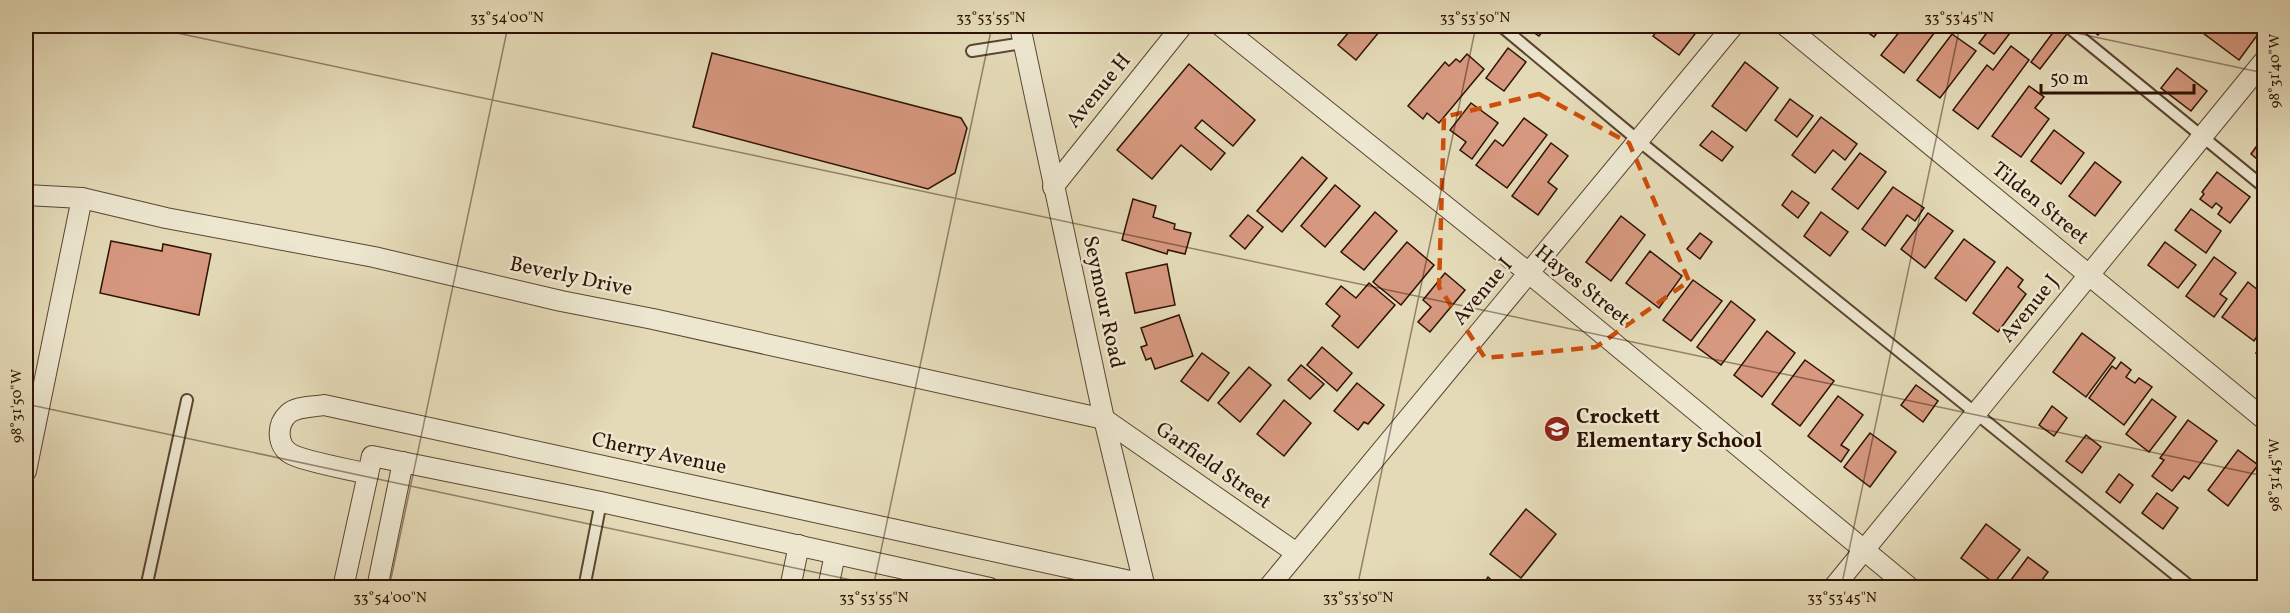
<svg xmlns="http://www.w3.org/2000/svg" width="2290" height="613" font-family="Vollkorn,serif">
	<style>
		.building { fill: #d6987f; stroke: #2e1304; stroke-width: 1.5 }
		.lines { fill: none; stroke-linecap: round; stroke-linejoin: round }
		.lane-casing { stroke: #5c4531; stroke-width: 14 }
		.street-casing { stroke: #5c4531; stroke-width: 22 }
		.lane { stroke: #ede7d0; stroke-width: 10 }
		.street { stroke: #ede7d0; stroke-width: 20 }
		.marked { fill: none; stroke: #cc4e0b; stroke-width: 4.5; stroke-dasharray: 12 8; stroke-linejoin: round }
		.ticks { fill: none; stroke: #2e1304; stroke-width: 1.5; stroke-opacity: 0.45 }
		.labels { text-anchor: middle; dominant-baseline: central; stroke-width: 5; stroke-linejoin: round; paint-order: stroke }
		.street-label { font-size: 21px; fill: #2e1304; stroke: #ede7d0 }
		.poi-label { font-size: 21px; font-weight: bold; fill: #2e1304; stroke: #ede7d0; text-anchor: start }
		.neatline { fill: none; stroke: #2e1304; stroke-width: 2 }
		.ticks-label { font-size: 15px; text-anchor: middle; fill: #2e1304 }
	</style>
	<rect width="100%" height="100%" fill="#e4dab7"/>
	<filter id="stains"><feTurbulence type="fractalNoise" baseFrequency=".00333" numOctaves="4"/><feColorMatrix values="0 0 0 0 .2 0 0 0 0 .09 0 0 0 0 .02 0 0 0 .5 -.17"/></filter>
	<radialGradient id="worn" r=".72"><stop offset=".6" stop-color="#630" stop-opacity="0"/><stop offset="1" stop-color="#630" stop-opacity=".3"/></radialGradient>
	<g class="building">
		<path d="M1354,26H1384L1356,60L1338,45Z"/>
		<path d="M1524,26H1547L1539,36Z"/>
		<path d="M1661,26H1701L1679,55L1653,36Z"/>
		<path d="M1859,26H1889L1887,29L1882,26L1874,37Z"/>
		<path d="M1904,26H1934L1938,28L1904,73L1881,55Z"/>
		<path d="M1992,26H2000L2010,33L1994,54L1979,43Z"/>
		<path d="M2086,26H2104L2098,35Z"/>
		<path d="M2202,26H2264L2239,60L2199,30Z"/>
		<path d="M2057,27L2067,34L2040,69L2031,62Z"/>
		<path d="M1952,34L1976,51L1940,98L1917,80Z"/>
		<path d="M2011,46L2029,60L1978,129L1953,110L1987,65L1993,70Z"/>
		<path d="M1508,48L1526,62L1504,91L1486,78Z"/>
		<path d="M712,53L961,118L967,128L955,173L928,189L693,127Z"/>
		<path d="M1467,54L1484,69L1439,123L1427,113L1423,119L1408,106L1445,62L1449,66L1456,59L1460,62Z"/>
		<path d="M1745,62L1778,88L1746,131L1712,106Z"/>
		<path d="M1189,64L1255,120L1233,146L1202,120L1195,128L1225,153L1211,170L1181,145L1152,179L1117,150Z"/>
		<path d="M2177,68L2207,91L2191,111L2161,88Z"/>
		<path d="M2029,86L2044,97L2035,108L2049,119L2021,157L1992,136Z"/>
		<path d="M1790,99L1813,116L1797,137L1775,120Z"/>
		<path d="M1471,103L1498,123L1472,159L1460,150L1466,142L1450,130Z"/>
		<path d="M1821,117L1857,144L1845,160L1833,150L1815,173L1792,155Z"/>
		<path d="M1524,118L1547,135L1507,188L1476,165L1495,140L1503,146Z"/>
		<path d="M2054,130L2084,153L2061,184L2031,161Z"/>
		<path d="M1712,131L1733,147L1722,161L1700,145Z"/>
		<path d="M2264,136V165L2251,154Z"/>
		<path d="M1551,143L1568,156L1548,182L1557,189L1538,215L1512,196Z"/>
		<path d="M1860,153L1886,172L1858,209L1832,189Z"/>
		<path d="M1302,157L1327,178L1282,232L1257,211Z"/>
		<path d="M2095,162L2121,182L2095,216L2069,196Z"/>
		<path d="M2217,172L2250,197L2230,223L2218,214L2222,208L2216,203L2212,208L2200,199L2204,194L2202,192Z"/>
		<path d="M1335,185L1360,206L1325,247L1301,226Z"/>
		<path d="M1893,187L1924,208L1915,221L1907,215L1885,246L1862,229Z"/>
		<path d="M1792,191L1809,203L1798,218L1782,205Z"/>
		<path d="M1133,199L1156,206L1153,217L1175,224L1174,229L1191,233L1185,254L1168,250L1167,254L1122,240Z"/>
		<path d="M2191,209L2221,231L2206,253L2175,230Z"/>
		<path d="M1375,212L1397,231L1364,270L1341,252Z"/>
		<path d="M1821,212L1848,232L1830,256L1804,236Z"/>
		<path d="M1928,213L1953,231L1925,268L1901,249Z"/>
		<path d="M1248,215L1263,227L1245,249L1230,236Z"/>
		<path d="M1621,216L1645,235L1611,281L1586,262Z"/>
		<path d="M1700,233L1712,242L1700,259L1687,249Z"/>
		<path d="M1964,239L1995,262L1966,301L1935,278Z"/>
		<path d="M111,241L162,251L163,244L211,254L199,315L100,293Z"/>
		<path d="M1407,242L1434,265L1401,305L1373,282Z"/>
		<path d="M2165,242L2196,265L2178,288L2148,265Z"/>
		<path d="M1650,251L1682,276L1659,308L1626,283Z"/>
		<path d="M2214,257L2236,273L2220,294L2227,299L2214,317L2186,296Z"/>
		<path d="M1167,264L1175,305L1135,313L1126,273Z"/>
		<path d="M2007,267L2023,280L2018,287L2026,294L1998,332L1973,313Z"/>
		<path d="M1445,273L1465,290L1430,332L1418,322L1431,307L1423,300Z"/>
		<path d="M1693,280L1722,301L1691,341L1663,320Z"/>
		<path d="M2248,282L2264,295V326L2254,341L2222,317Z"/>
		<path d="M1369,283L1395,305L1358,348L1332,326L1340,316L1326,304L1341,286L1356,298Z"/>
		<path d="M1731,301L1755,320L1721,365L1697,347Z"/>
		<path d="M1179,315L1193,356L1155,369L1151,358L1146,360L1141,347L1147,345L1141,328Z"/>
		<path d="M1767,331L1795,353L1762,397L1734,375Z"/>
		<path d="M2082,333L2115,358L2086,397L2053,372Z"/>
		<path d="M2264,341V359L2256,353Z"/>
		<path d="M1322,347L1352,373L1337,391L1307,365Z"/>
		<path d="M1202,353L1229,373L1208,401L1181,381Z"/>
		<path d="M1805,360L1834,381L1800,426L1772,404Z"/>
		<path d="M2121,362L2131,370L2126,377L2135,383L2139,378L2152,387L2124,425L2089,398L2112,366L2116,369Z"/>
		<path d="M1301,365L1324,384L1310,399L1288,380Z"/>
		<path d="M1249,367L1271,385L1240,422L1218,403Z"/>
		<path d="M1357,383L1384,405L1368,424L1364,422L1358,430L1334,411Z"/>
		<path d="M1916,385L1938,401L1923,422L1901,405Z"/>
		<path d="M1838,396L1863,415L1841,445L1849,450L1841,462L1808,436Z"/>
		<path d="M2152,399L2176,417L2149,452L2126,434Z"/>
		<path d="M1284,400L1311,423L1284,456L1257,434Z"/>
		<path d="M2052,406L2067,418L2054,436L2039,425Z"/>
		<path d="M2188,420L2217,441L2189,479L2184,476L2172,491L2152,476L2164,460L2160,458Z"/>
		<path d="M1870,433L1896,452L1870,487L1844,467Z"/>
		<path d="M2086,435L2101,447L2082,473L2066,461Z"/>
		<path d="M2238,450L2258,465L2228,506L2208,490Z"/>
		<path d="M2119,474L2133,485L2120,503L2106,492Z"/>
		<path d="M2157,493L2178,508L2163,529L2142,513Z"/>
		<path d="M1526,509L1556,534L1521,578L1490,554Z"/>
		<path d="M1986,524L2020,550L1994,583L1961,558Z"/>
		<path d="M2028,557L2048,572L2036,588H2005Z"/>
		<path d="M1488,577L1500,588H1480Z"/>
	</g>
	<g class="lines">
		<g class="lane-casing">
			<g id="lane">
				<path d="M1501,26L1639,141L2192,588"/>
				<path d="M2067,26L2264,187"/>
				<path d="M972,51L1023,43"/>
				<path d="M146,588L187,400"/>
				<path d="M584,588L601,502"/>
			</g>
		</g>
		<g class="street-casing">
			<g id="street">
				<path d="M1020,26L1104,419L1145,588"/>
				<path d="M1221,26L1530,274L1910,588"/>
				<path d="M1786,26L2264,419"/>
				<path d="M1053,187L1182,26"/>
				<path d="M26,195L82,198L166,218L374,257L561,301L653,319L1104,419L1295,552"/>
				<path d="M26,471L82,198"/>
				<path d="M368,474C353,470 302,461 291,454C277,446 276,425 288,414C296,406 313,407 324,405L1144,584"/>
				<path d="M343,588L372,456L601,502L990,588"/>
				<path d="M377,588L403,462"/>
				<path d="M790,588L799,545"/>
				<path d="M828,588L835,554"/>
				<path d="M1268,588L1733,26"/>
				<path d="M1833,588L2264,61"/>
			</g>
		</g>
		<use href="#lane" class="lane"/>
		<use href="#street" class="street"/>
	</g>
	<path class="marked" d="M1539,94L1629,143L1689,281L1596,347L1485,358L1439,287L1444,117Z"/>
	<path class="ticks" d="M144,26L2264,476M2043,26L2264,73M26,404L889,588M389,588L508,26M873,588L992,26M1357,588L1476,26M1841,588L1960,26"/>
	<defs>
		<g id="school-disc" transform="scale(1.35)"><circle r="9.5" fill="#8f2418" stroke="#ede7d0"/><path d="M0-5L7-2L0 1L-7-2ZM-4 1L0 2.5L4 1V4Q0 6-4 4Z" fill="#fff"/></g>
	</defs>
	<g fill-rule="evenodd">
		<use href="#school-disc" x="1557" y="429"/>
	</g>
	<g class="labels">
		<g class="street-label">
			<text transform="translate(1099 91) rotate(-51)">Avenue H</text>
			<text transform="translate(2040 204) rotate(39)">Tilden Street</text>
			<text transform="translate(571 277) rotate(12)">Beverly Drive</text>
			<text transform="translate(1582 286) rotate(39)">Hayes Street</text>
			<text transform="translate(1483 292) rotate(-50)">Avenue I</text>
			<text transform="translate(1103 302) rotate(78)">Seymour Road</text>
			<text transform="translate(2030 309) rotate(-51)">Avenue J</text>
			<text transform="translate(659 454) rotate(12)">Cherry Avenue</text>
			<text transform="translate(1213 466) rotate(35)">Garfield Street</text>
		</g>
		<g class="poi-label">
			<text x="1576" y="417">Crockett<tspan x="1576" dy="24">Elementary School</tspan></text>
		</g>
	</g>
	<rect width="2290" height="613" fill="none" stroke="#e4dab7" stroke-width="66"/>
	<path d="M2041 84v9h153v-9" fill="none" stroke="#2e1304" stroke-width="3"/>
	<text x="2050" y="84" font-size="18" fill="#2e1304" stroke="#ede7d0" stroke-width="4.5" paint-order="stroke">50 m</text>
	<rect x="33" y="33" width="2224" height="547" class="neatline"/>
	<g class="ticks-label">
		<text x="507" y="22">33°54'00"N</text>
		<text x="991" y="22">33°53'55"N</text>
		<text x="1475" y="22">33°53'50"N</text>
		<text x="1959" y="22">33°53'45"N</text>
		<text transform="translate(2274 71) rotate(-90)" y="5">98°31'40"W</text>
		<text transform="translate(16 406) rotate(-90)" y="5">98°31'50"W</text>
		<text transform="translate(2274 475) rotate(-90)" y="5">98°31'45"W</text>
		<text x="390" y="602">33°54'00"N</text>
		<text x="874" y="602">33°53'55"N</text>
		<text x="1358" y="602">33°53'50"N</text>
		<text x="1842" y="602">33°53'45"N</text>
	</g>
	<rect width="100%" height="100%" filter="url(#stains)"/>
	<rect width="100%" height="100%" fill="url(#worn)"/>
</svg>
